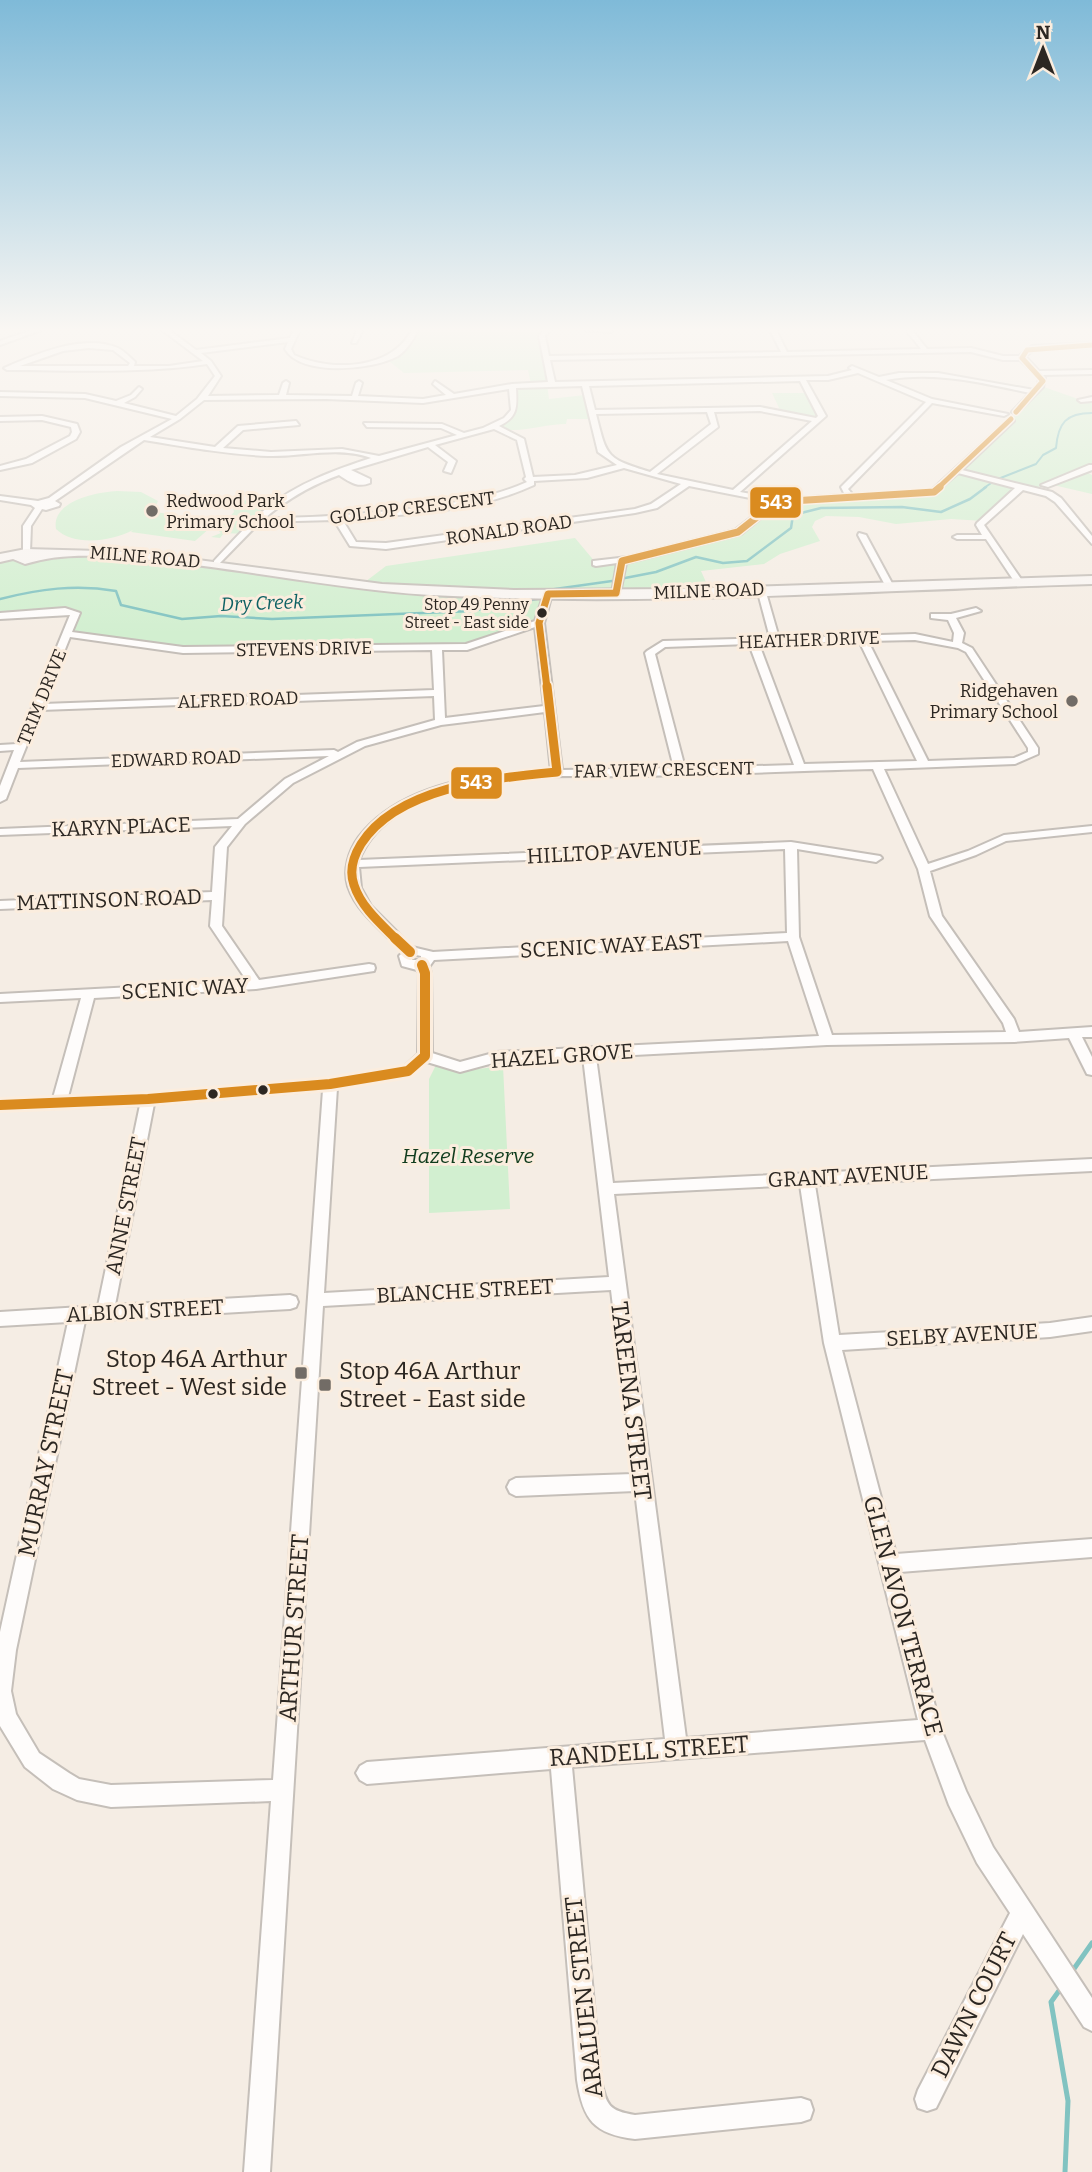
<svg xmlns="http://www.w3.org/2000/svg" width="1092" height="2172" font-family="Bitter,serif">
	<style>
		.green { fill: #d2efd0 }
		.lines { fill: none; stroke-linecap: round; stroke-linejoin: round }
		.stream-far2 { stroke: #81c3c1; stroke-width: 2 }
		.stream-far1 { stroke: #81c3c1; stroke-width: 2.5 }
		.stream { stroke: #81c3c1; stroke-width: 5 }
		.street-casing { stroke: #c5bfb9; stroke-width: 4 }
		.secondary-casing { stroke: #c5bfb9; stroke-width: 4 }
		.street { fill: #fefcfb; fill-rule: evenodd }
		.secondary { fill: #f9f5f2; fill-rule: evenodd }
		.bus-1-far3-casing { stroke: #fbedde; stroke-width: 8 }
		.bus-1-far2-casing { stroke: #fbedde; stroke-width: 10 }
		.bus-1-far1-casing { stroke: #fbedde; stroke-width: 13 }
		.bus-1-casing { stroke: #fbedde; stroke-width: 16 }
		.bus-1-far3 { stroke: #da8b1f; stroke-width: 5 }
		.bus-1-far2 { stroke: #da8b1f; stroke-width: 7 }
		.bus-1-far1 { stroke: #da8b1f; stroke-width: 9 }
		.bus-1 { stroke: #da8b1f; stroke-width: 10 }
		.poi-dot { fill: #726c66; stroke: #fbedde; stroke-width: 2.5 }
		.bus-dot { fill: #2c2722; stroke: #fbedde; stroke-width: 2.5 }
		.labels { text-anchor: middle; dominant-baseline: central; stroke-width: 6; stroke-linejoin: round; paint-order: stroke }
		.far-bus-label { font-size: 16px; fill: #2c2722; stroke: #fbedde; text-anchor: end }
		.far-poi-label { font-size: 18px; fill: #2c2722; stroke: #fbedde; text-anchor: start }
		.far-street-label { font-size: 18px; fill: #2c2722; stroke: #fbedde }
		.far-water-label { font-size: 19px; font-style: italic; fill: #0d6163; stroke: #fbedde }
		.street-label { font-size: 21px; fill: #2c2722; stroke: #fbedde }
		.park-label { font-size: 21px; font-style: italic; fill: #103c1d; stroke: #fbedde }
		.near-poi-label { font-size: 24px; fill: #2c2722; stroke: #fbedde; text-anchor: end }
		.near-street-label { font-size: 24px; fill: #2c2722; stroke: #fbedde }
		.line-badge { stroke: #fbedde; stroke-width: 2.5 }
		.badge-label { font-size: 19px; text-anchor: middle; font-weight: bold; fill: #fff }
	</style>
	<rect width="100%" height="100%" fill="#f5ede4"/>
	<g class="green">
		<path d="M415,330H540L552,384H547L549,399L585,395L590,419H567L566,424C542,424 518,435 495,427L514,410L512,386L531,384L528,370L404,373L385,358L394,355Z"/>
		<path d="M1041,386L1081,400L1092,399V467L1082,470L1092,475V494L1049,484L1032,489L1022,486L984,521L951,519L896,524L859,517L826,516L815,521L812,527L820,541L780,554L764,564L701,571L710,591L548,594L539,623L467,647L183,650L67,634L71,613L0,615V558L98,552L361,585L386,566L575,538L596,563L738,532L781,502L934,492L986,445Z"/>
		<path d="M772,393H807L819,416L816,418L781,412Z"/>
		<path d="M117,491L141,492L158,501L151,516L155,512L218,521L195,541L131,532L133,530C112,541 74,547 56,529C51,501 97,492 117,491Z"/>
		<path d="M281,496L287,497L245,534L224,533L220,538L211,537L221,533L218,530L234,512L232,502Z"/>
		<path d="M436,1065L461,1071L503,1066L510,1209L429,1213V1079Z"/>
	</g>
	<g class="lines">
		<g class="stream-far2">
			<path d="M998,479L1036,464L1043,455L1056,448C1058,423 1066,413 1092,413"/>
			<path d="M984,488L994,481"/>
		</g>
		<g class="stream-far1">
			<path d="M625,578L656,572L696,557L723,563L747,561L791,528L793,515L821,508L902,507L941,512L970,499L986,487"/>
			<path d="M548,590L612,581"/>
			<path d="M0,599C39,589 76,584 116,591L121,605L182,619L221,616L272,619L472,611L537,599"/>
		</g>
		<g class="stream">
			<path d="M1071,1973L1092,1943"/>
			<path d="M1061,1988L1051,2002L1068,2101L1065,2172"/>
		</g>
		<g class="street-casing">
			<g id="street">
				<path d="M32,330H41L0,345V341Z"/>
				<path d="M162,330H169L196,350L290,338L294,330H300L291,349L294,355C332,372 391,370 412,330H418C413,340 407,350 398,356C373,370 301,377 285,349L288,342L201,353L211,361L221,376L208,396L279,395L283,383L286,381L289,383L286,395L352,396L356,383L359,381L362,383L358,396L423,399L446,395L433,384L435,381L454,394L512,384L548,382L539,336L544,330H551L545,336L549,356L781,352L770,330H776L787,352L921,349L906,330H912L927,349L971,348L1003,356H1019L1032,346L1092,343V347L1034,350L1025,356L1039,371L1092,370V374L1043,375L1045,378L1043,387L1016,414L1012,412L1030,393C982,383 935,371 886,380L932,399L1008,414L1004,416L932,403L848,489L853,495L932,490L1011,417L1014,421L962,470L1052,492L1061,498L1092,536V544L1055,502L1046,496L1023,490L984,525L1023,582L1016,584L986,539H957L953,537L957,535H982L976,525L977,523L1015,488L958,473L934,494L778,504L741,534L626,563L620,593L616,596L612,593L617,563L596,566L593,565V561L628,557L735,530L771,502L689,486L657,508L635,513L386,549L350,546L334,520L260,522L217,566L214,565V561C231,543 248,523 268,507C298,483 335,470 371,458C339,446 302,457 268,456C226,454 186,447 144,440L55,501L60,504L59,506L46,510L42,509L31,526L30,552L23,554V526L35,508L31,505L0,500V496L38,501L49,498L121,447L172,419L85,398L0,396V392L85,394L116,401L131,395L139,387L142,389L135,397L124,403L176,416L197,399L215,376L207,364C141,374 74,370 7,370L4,368C34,355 83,333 118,348C124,351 130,357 135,362L134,366H169L203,361ZM89,348L113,350L130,363L128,366H20L63,351ZM971,352L1003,360H1020L1039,378L1038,386L1034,390L938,373H899L879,377L852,366L849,368L852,370L828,376L555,382L550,360ZM858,373L926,402L841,487L845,495L779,499L740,492L826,416L806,380H828ZM800,381L818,416L816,418L760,407L595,410L589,386ZM582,386L598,452L617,465L575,475L533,477L524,439L499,426C518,417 517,407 516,388ZM509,389L511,410L504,418L483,428L464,433L442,424L364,423L367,427L441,428L457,435L379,456L342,449L271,452L223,448L243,430L299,425L296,421L238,426L215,447L150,437L180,419L204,400L326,399L423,403ZM760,411L812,421L733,490L657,474L718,427L714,412ZM707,412L711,424L650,472C606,458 607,458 596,414ZM494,429L517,440L526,477L524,479L527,482C492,498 454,503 416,508C366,514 315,518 265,518C287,499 312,485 339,475C350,482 357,488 370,483V479L351,470L428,447L448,462L444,471L451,473L456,461L435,445ZM624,468L681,484L651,504L635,509L386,543L356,542L342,519C405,515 476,512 534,485V481L587,478Z"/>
				<path d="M357,330H363L356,343H352Z"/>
				<path d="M584,330H613L610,332Z"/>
				<path d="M1092,397V401L1081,402L1078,400Z"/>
				<path d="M42,416L77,424L80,432L76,439L32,463L0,470V466L26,459L70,436L72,432L71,427L42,420L0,421V417Z"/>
				<path d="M1089,465H1092V470L1048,487L1041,485Z"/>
				<path d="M859,533L866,535L893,585L892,587L885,585L858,535Z"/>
				<path d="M761,586L765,589L779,638L915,634L953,642L954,633L948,620L931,618V614H951L976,608L981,611L956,618L964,633L962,643L972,648L1038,748V754L1015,764L884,769L928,864L968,851L1004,835L1092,826V832L1006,841L976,855L930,871L942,916L1014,1019L1019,1032L1092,1027V1037H1082L1092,1057V1075L1087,1074L1069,1038L1014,1042L827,1045L596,1057L613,1183L1092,1159V1171L815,1185L839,1335L1050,1323L1092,1317V1331L1050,1337L842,1350L896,1554L1092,1539V1557L900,1572L941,1729L966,1791L993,1847L1092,1998V2031L1084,2027L1023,1934L936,2108L927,2111L918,2108L915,2099L918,2090L1010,1913L977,1863L949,1805L925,1740L572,1767L601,2080C606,2105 609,2111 635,2115L801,2098L810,2101L813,2110L810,2119L801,2122L635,2139C594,2134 583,2120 577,2080L551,1769L367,1784L360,1780L356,1773L360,1766L367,1762L665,1739L635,1491L516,1496L510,1493L507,1487L510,1481L516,1478L633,1474L611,1290L323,1306L270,2172H244L271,1801L111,1807L77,1800L53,1789L25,1767L0,1726V1632L68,1322L0,1326V1312L98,1306L140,1105L0,1110V1100L53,1098L81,998L0,1002V994L247,981L210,926L212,900L0,909V901L212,892L215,847L232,826L0,835V829L238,819L285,779L329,756L18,768L6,799L0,802V786L14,750L0,751V745L17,744L70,615L0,619V613L65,608L80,613L72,632L183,647L466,644L535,621L544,594L548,591L552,594L544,623L562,770L674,768L645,653L647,651L663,641L770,638L757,589ZM535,627L544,706L445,718L442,650H467ZM70,637L183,653L432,650L434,690L43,704ZM915,640L958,648L966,652L1028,748V752L1014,758L928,761L868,641ZM859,641L917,761L804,764L759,644ZM749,644L794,765L685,768L655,654L665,647ZM434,696L435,720L357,742L338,752L334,750L20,762L41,710ZM545,712L551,771C488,772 401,783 359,837C349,851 343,869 348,886C357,913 384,932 403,952L399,956L402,966L417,970L419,973L418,1054L404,1067L330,1079L148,1094L68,1097L94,998L256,989L374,971L375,968L374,965L369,964L259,980L222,926L227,847L245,824L293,783L365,746L441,725ZM873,769L918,869L930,916L1003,1023L1006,1032L832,1035L799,937L797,849L876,862L882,858L880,856L791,842L359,860C374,821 414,801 453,789C509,772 570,777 628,776C710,775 791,771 873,769ZM785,849L787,933L433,952L412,947L371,906L361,888L359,867ZM788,941L819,1036L497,1052L460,1062L432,1053L431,973L429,967L434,960ZM416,955L421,956V960H412V958ZM583,1057L609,1277L324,1293L337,1088L408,1076L427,1062L460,1072L497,1062ZM323,1090L273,1780L111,1785L79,1779L69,1773L39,1753L16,1714L11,1691L16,1650L85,1321L290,1309L296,1307L298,1302L296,1297L290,1295L115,1305L154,1104ZM800,1185L824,1343L918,1720L686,1738L614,1194Z"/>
			</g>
		</g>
		<g class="secondary-casing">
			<path id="secondary" d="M26,549L136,552L382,584L514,590L679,589L1092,576V584C872,590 650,607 430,595C341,589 253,571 163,561C118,557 68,550 25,564L13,559L0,562V554Z"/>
		</g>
		<use href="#street" class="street"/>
		<use href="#secondary" class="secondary"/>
		<g class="bus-1-far3-casing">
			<g id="bus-1-far3">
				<path d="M1016,412L1043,381L1022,358L1027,350L1092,345"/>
				<path d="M938,488L1011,419"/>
			</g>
		</g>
		<g class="bus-1-far2-casing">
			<path id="bus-1-far2" d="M547,688L539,623L548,594L616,593L622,561L738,532L776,502L934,492L940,487"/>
		</g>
		<g class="bus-1-far1-casing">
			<path id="bus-1-far1" d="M397,940C381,924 361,907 354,885C349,871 353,857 361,844C398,786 496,778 557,772L547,686"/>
		</g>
		<g class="bus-1-casing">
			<g id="bus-1">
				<path d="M395,938L410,952"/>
				<path d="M0,1105L148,1099L330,1084L408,1071L425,1056V973L422,965"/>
			</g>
		</g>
		<use href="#bus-1-far3" class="bus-1-far3"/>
		<use href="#bus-1-far2" class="bus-1-far2"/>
		<use href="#bus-1-far1" class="bus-1-far1"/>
		<use href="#bus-1" class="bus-1"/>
	</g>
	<linearGradient id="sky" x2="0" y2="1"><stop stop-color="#7fbad8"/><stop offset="0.52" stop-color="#faf7f3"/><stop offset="1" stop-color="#faf7f3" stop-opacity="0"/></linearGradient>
	<rect width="1092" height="634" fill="url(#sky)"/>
	<g class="poi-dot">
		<circle cx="152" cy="511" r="7"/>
		<circle cx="1072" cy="701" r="7"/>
		<rect x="294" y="1366" width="14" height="14" rx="3.5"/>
		<rect x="318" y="1378" width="14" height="14" rx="3.5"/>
	</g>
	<g class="bus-dot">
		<circle cx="542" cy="613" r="6"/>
		<circle cx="263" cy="1090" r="6"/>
		<circle cx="213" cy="1094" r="6"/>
	</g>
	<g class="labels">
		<g class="far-bus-label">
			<text x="529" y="604">Stop 49 Penny<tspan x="529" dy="18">Street - East side</tspan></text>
		</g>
		<g class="far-poi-label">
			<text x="166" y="501">Redwood Park<tspan x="166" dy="21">Primary School</tspan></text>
			<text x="1058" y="691" text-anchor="end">Ridgehaven<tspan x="1058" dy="21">Primary School</tspan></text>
		</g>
		<g class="far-street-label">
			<text transform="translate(412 508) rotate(-7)">GOLLOP CRESCENT</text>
			<text transform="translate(509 530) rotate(-8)">RONALD ROAD</text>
			<text transform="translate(145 557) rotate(5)">MILNE ROAD</text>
			<text transform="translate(709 591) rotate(-2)">MILNE ROAD</text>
			<text transform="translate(809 640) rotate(-2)">HEATHER DRIVE</text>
			<text transform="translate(304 649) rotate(-1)">STEVENS DRIVE</text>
			<text transform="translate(42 697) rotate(-68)">TRIM DRIVE</text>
			<text transform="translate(238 700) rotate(-2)">ALFRED ROAD</text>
			<text transform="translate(176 759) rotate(-2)">EDWARD ROAD</text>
			<text transform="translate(664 770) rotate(-1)">FAR VIEW CRESCENT</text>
		</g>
		<g class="far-water-label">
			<text transform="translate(262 603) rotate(-2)">Dry Creek</text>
		</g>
		<g class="street-label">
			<text transform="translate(121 827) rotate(-2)">KARYN PLACE</text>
			<text transform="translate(614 852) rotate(-3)">HILLTOP AVENUE</text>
			<text transform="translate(109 900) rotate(-2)">MATTINSON ROAD</text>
			<text transform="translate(611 946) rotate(-3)">SCENIC WAY EAST</text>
			<text transform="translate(185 989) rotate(-3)">SCENIC WAY</text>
			<text transform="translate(562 1056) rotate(-4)">HAZEL GROVE</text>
			<text transform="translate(848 1176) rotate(-3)">GRANT AVENUE</text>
			<text transform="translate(126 1206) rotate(-79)">ANNE STREET</text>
			<text transform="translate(465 1291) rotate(-3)">BLANCHE STREET</text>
			<text transform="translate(145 1311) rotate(-3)">ALBION STREET</text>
			<text transform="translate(962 1335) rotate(-3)">SELBY AVENUE</text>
		</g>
		<g class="park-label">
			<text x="468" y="1156">Hazel Reserve</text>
		</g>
		<g class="near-poi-label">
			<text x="287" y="1359">Stop 46A Arthur<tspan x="287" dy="28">Street - West side</tspan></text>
			<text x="339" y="1371" text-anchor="start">Stop 46A Arthur<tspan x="339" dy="28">Street - East side</tspan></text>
		</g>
		<g class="near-street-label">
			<text transform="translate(631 1401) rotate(83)">TAREENA STREET</text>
			<text transform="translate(46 1463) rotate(-78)">MURRAY STREET</text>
			<text transform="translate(903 1616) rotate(75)">GLEN AVON TERRACE</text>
			<text transform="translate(294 1628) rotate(-86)">ARTHUR STREET</text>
			<text transform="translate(649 1751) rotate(-4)">RANDELL STREET</text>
			<text transform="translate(584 1997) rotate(-96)">ARALUEN STREET</text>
			<text transform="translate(974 2005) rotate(-63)">DAWN COURT</text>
		</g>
	</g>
	<g class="line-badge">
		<rect x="749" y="486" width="53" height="33" rx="7" fill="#da8b1f"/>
		<rect x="450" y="766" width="53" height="34" rx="7" fill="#da8b1f"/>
	</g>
	<g class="badge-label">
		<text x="776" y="509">543</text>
		<text x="476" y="789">543</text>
	</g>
	<g transform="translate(1043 49)" stroke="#fbedde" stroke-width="5" paint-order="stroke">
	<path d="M0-5L12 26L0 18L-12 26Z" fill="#2c2722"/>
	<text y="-10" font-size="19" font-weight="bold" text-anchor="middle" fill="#2c2722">N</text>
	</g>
</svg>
